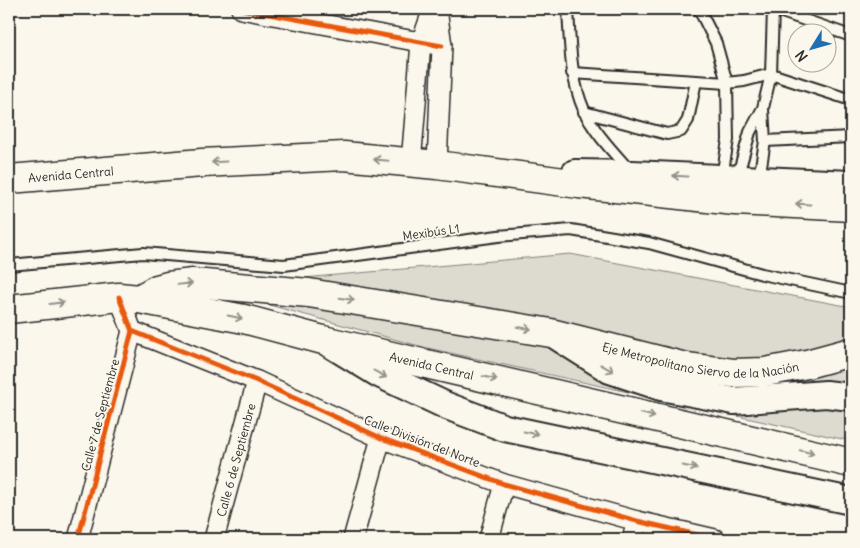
<svg xmlns="http://www.w3.org/2000/svg" width="860" height="548" font-family="Delius,sans-serif">
	<style>
		.green { fill: #dddad0; stroke: #84827e }
		.lines { fill: none; stroke-linecap: round; stroke-linejoin: round }
		.service-casing { stroke: #2b2b2b; stroke-width: 14 }
		.minor-casing { stroke: #2b2b2b; stroke-width: 22 }
		.secondary-casing { stroke: #2b2b2b; stroke-width: 30 }
		.trunk-casing { stroke: #2b2b2b; stroke-width: 31 }
		.motorway-casing { stroke: #2b2b2b; stroke-width: 31 }
		.service { stroke: #fbf7ec; stroke-width: 10 }
		.minor { stroke: #fbf7ec; stroke-width: 19 }
		.secondary { stroke: #fbf7ec; stroke-width: 26 }
		.trunk { stroke: #fbf7ec; stroke-width: 28 }
		.motorway { stroke: #fbf7ec; stroke-width: 28 }
		.cycleway-casing { stroke: #fbf7ec; stroke-width: 8 }
		.cycleway { stroke: #e8590c; stroke-width: 5 }
		.oneway { stroke: #93918c }
		.labels { text-anchor: middle; dominant-baseline: central; stroke-width: 4; stroke-linejoin: round; paint-order: stroke }
		.street-label { font-size: 12px; fill: #2b2b2b; stroke: #fbf7ec }
	</style>
	<rect width="100%" height="100%" fill="#fbf7ec"/>
	<filter id="ink" filterUnits="userSpaceOnUse"><feTurbulence type="fractalNoise" baseFrequency=".02" numOctaves="2"/><feDisplacementMap in="SourceGraphic" scale="10" xChannelSelector="R" yChannelSelector="G"/><feConvolveMatrix kernelMatrix="1 2 1 2 8 2 1 2 1" color-interpolation-filters="sRGB"/></filter>
	<g filter="url(#ink)">
		<path class="green" d="M570,254L851,307V441L423,347L203,287Z"/>
		<g class="lines">
			<g class="service-casing">
				<g id="service">
					<path d="M568,9C570,43 570,78 584,110C592,130 615,154 630,171"/>
					<path d="M699,9L716,43L727,83L728,140L722,177"/>
					<path d="M773,9L851,36"/>
					<path d="M572,73L727,83L744,81L771,74L851,100"/>
					<path d="M584,112L667,134L681,131L688,120L696,81"/>
					<path d="M765,141L851,137"/>
					<path d="M737,178L750,132L763,108L771,74L773,9"/>
					<path d="M759,179L765,141L763,109"/>
					<path d="M9,265L143,253L284,265L498,236L571,230L649,243L762,274L851,293"/>
				</g>
			</g>
			<g class="minor-casing">
				<g id="minor">
					<path d="M241,9L442,46"/>
					<path d="M411,163L421,43L433,9"/>
					<path d="M437,165L442,46L437,9"/>
					<path d="M132,331L257,381L381,438L504,484L637,521L715,539"/>
					<path d="M78,539L132,331L119,297"/>
					<path id="s1" d="M214,539L257,381"/>
					<path d="M353,539L381,438"/>
					<path d="M489,539L504,484"/>
					<path d="M632,539L637,521"/>
				</g>
			</g>
			<g class="secondary-casing">
				<g id="secondary">
					<path d="M575,173L632,174L851,184"/>
					<path d="M558,337L610,370L661,387L734,401L826,394L851,397"/>
					<path d="M330,344L379,374L447,406L505,428L851,501"/>
				</g>
			</g>
			<g class="trunk-casing">
				<g id="trunk">
					<path id="s2" d="M9,179L202,163L344,156L437,165L579,184L735,201L851,207"/>
					<path id="s3" d="M9,309L119,297L139,299L244,319L323,340L851,463"/>
				</g>
			</g>
			<g class="motorway-casing">
				<g id="motorway">
					<path id="s4" d="M139,299L157,289L168,286L193,283L309,293L551,333L686,367L733,373L765,372L807,364L851,352"/>
				</g>
			</g>
			<use href="#service" class="service"/>
			<use href="#minor" class="minor"/>
			<use href="#secondary" class="secondary"/>
			<use href="#trunk" class="trunk"/>
			<use href="#motorway" class="motorway"/>
			<g class="cycleway-casing">
				<g id="cycleway">
					<path d="M241,9L442,46"/>
					<path d="M132,331L257,381L381,438L504,484L637,521L715,539"/>
					<path d="M78,539L132,331L119,297"/>
				</g>
			</g>
			<use href="#cycleway" class="cycleway"/>
		</g>
		<defs><path id="oneway-shaft" d="M-6 0H5M1.5-3L5.5 0L1.5 3" fill="none" stroke-width="1.6" stroke-linecap="round" stroke-linejoin="round" transform="scale(1.25)"/></defs>
		<g class="oneway">
			<use href="#oneway-shaft" transform="translate(381 160) rotate(-175)"/>
			<use href="#oneway-shaft" transform="translate(219 162) rotate(177)"/>
			<use href="#oneway-shaft" transform="translate(680 176) rotate(-177)"/>
			<use href="#oneway-shaft" transform="translate(803 204) rotate(-177)"/>
			<use href="#oneway-shaft" transform="translate(185 284) rotate(-6)"/>
			<use href="#oneway-shaft" transform="translate(347 299) rotate(9)"/>
			<use href="#oneway-shaft" transform="translate(57 303) rotate(-7)"/>
			<use href="#oneway-shaft" transform="translate(235 317) rotate(11)"/>
			<use href="#oneway-shaft" transform="translate(524 328) rotate(10)"/>
			<use href="#oneway-shaft" transform="translate(607 368) rotate(29)"/>
			<use href="#oneway-shaft" transform="translate(380 374) rotate(28)"/>
			<use href="#oneway-shaft" transform="translate(490 378) rotate(13)"/>
			<use href="#oneway-shaft" transform="translate(648 415) rotate(13)"/>
			<use href="#oneway-shaft" transform="translate(531 433) rotate(12)"/>
			<use href="#oneway-shaft" transform="translate(807 452) rotate(13)"/>
			<use href="#oneway-shaft" transform="translate(690 467) rotate(12)"/>
		</g>
	</g>
	<g class="labels">
		<g class="street-label">
			<text stroke="none"><textPath href="#s2" startOffset="62">Avenida Central</textPath></text>
			<text transform="translate(431 232) rotate(-8)">Mexibús L1</text>
			<text stroke="none"><textPath href="#s4" startOffset="572">Eje Metropolitano Siervo de la Nación</textPath></text>
			<text stroke="none"><textPath href="#s3" startOffset="431">Avenida Central</textPath></text>
			<text transform="translate(100 415) rotate(-75)">Calle 7 de Septiembre</text>
			<text transform="translate(422 441) rotate(21)">Calle División del Norte</text>
			<text stroke="none"><textPath href="#s1" startOffset="82">Calle 6 de Septiembre</textPath></text>
		</g>
	</g>
	<rect width="860" height="548" fill="none" stroke="#fbf7ec" stroke-width="30"/>
	<rect x="15" y="15" width="830" height="518" fill="none" stroke="#2b2b2b" stroke-width="2" filter="url(#ink)"/>
	<g transform="translate(812 48) rotate(233)"><circle r="24" fill="#fbf7ec" stroke="#a8a59f"/>
	<path d="M0-4L9 19L0 12L-9 19Z" fill="#1f6fb2"/>
	<text y="-8" font-size="14" font-weight="bold" text-anchor="middle" fill="#2b2b2b">N</text>
	</g>
</svg>
